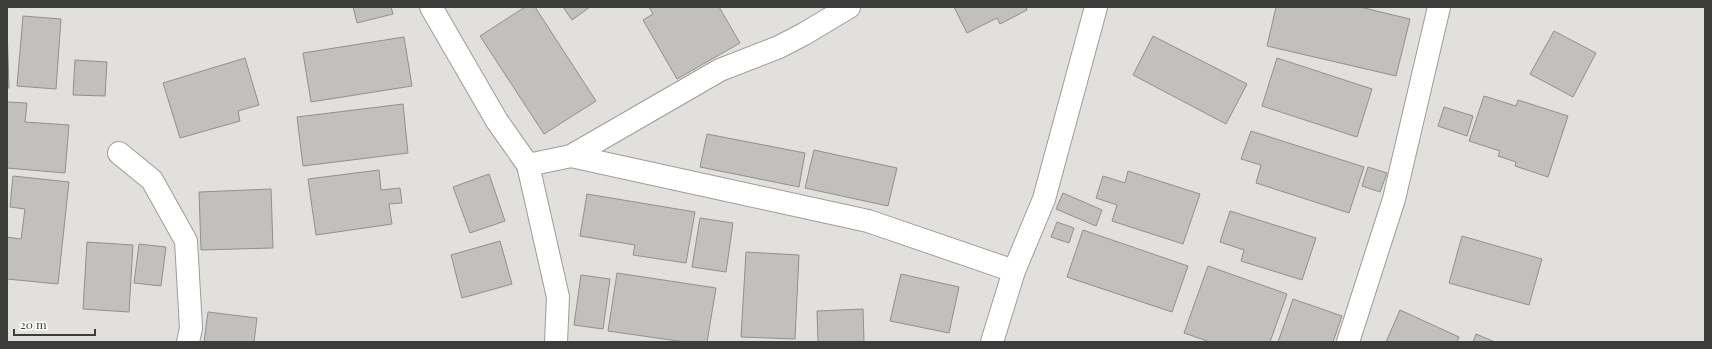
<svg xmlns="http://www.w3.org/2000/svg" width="1712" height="349" font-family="'Playfair Display',serif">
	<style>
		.building { fill: #c1c0bc; stroke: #91908d }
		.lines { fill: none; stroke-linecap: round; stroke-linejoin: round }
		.minor-casing { stroke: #9d9c99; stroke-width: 24 }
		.minor { stroke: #fff; stroke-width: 22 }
	</style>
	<rect width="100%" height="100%" fill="#e1e0dd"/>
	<g class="building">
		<path d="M353,7H391L393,14L357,23Z"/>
		<path d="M525,7H535L596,101L544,134L480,36Z"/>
		<path d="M563,7H590L572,20Z"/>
		<path d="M649,7H719L740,43L677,79L643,20L653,14Z"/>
		<path d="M954,7H1026L1027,10L1000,24L997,18L967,33Z"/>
		<path d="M1276,7H1360L1410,19L1396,76L1267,46Z"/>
		<path d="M23,16L61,19L56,89L17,86Z"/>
		<path d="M7,26L9,88H7Z"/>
		<path d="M1554,31L1596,53L1573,97L1530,74Z"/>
		<path d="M1153,36L1247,84L1226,124L1133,75Z"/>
		<path d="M404,37L412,86L311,102L303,53Z"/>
		<path d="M245,58L259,105L238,111L240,121L180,138L163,83Z"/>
		<path d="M1277,58L1372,89L1357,137L1262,106Z"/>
		<path d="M75,60L107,62L105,96L73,95Z"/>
		<path d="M1484,96L1516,106L1518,100L1568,116L1548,177L1515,166L1516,162L1498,156L1500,151L1469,141Z"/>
		<path d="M7,102L27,103L25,122L69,125L65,173L7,168Z"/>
		<path d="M403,104L408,153L303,166L297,117Z"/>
		<path d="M1444,107L1473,116L1467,136L1438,126Z"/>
		<path d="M1251,131L1364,167L1349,213L1256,183L1261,165L1241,159Z"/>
		<path d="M707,134L805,153L799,187L700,167Z"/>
		<path d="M814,150L897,168L888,206L805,188Z"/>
		<path d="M1368,167L1387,173L1380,192L1362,186Z"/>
		<path d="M379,170L381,190L400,188L402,203L389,204L392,224L316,235L308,179Z"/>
		<path d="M1128,171L1200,194L1183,244L1112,221L1117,205L1096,198L1103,176L1125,183Z"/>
		<path d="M489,174L505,221L470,233L453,187Z"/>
		<path d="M13,176L69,182L58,284L7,279V237L21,239L25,209L10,207Z"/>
		<path d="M271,189L273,248L201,250L199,192Z"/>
		<path d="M1063,193L1102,210L1096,226L1056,209Z"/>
		<path d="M587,194L695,212L686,263L633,255L635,245L580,236Z"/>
		<path d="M1230,211L1316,238L1302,280L1241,261L1244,250L1220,242Z"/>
		<path d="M700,218L733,223L726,272L692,267Z"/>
		<path d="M1057,222L1074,228L1069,243L1051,237Z"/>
		<path d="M1083,230L1188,266L1172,312L1067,277Z"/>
		<path d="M1462,236L1542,259L1529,305L1449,283Z"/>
		<path d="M500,241L512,284L462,298L451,255Z"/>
		<path d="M87,242L133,245L129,312L83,309Z"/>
		<path d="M139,244L166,247L161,286L134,283Z"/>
		<path d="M746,252L799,255L795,339L741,337Z"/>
		<path d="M1208,266L1287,294L1270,342H1210L1184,333Z"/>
		<path d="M617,273L716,288L707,342H685L608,331Z"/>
		<path d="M901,274L959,287L949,333L890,321Z"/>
		<path d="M581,275L610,279L603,329L574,325Z"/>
		<path d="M1293,299L1342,316L1333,342H1278Z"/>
		<path d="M863,309L864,342H818L817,311Z"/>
		<path d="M1400,310L1459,337L1457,342H1386Z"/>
		<path d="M208,312L257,318L254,342H204Z"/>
		<path d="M1476,334L1495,342H1473Z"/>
	</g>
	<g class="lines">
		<g class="minor-casing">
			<g id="minor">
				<path d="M431,7L497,121L528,165L558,297L556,342"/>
				<path d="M119,153L152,180L186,241L191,328L188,342"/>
				<path d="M571,156L868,221L1014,271"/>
				<path d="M528,165L571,156L720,70L779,47L804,34L849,7"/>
				<path d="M992,342L1014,271L1044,199L1096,7"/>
				<path d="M1348,342L1394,199L1439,7"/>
			</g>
		</g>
		<use href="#minor" class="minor"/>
	</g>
	<rect width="1712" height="349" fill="none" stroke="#3c3c3a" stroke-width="16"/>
	<path d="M14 329v6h81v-6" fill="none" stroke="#3c3c3a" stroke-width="2"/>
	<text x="20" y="329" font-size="12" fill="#3c3c3a" stroke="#ffffff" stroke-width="3" paint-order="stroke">20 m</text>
</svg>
